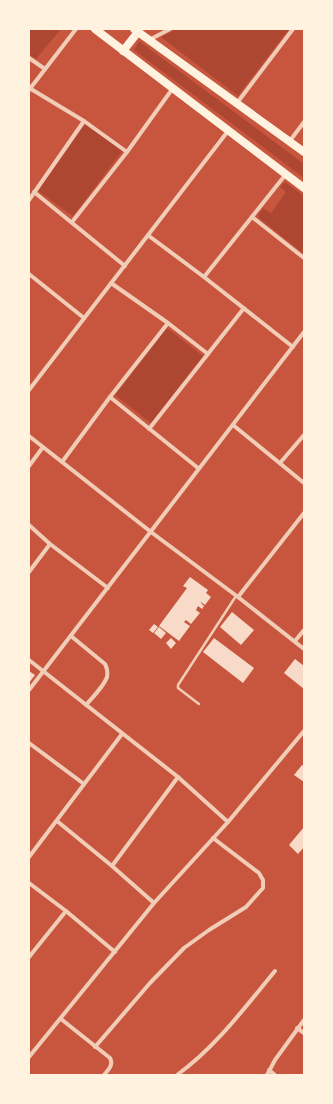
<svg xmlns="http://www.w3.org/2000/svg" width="333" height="1104" font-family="'Exo 2',sans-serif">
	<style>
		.green { fill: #ae4732 }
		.building { fill: #f7dbc8 }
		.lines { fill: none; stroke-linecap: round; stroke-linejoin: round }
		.service { stroke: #f1ccb7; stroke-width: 2.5 }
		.minor { stroke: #f1ccb7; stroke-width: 4 }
		.primary { stroke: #fff3e0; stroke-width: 8 }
	</style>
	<rect width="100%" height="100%" fill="#c8553d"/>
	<g class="green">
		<path d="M29,29H61L36,59L29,54Z"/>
		<path d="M177,29H289L238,96L161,37Z"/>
		<path d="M139,41L304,164V178L134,50Z"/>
		<path d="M85,124L123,150L73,216L38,191Z"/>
		<path d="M285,182L304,196V254L259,218L258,215L263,208L271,213L286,192L280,187Z"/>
		<path d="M167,328L203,356L151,423L115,395Z"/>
	</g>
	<g class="building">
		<path d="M190,577L208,590L206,593L211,597L205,605L201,602V603L204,606L202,609L198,606L196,610L200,613L191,624L186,620L184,622L190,626L179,641L159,626L187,588L183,586Z"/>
		<path d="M232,612L254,630L241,645L220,627Z"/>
		<path d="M154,624L158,627L153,633L149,630Z"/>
		<path d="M159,627L166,633L161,639L154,633Z"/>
		<path d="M171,638L176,643L171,649L166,643Z"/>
		<path d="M214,638L254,668L243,683L203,652Z"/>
		<path d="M295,659L304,666V689L284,673Z"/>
		<path d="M29,671L35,675L29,683Z"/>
		<path d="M302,765L304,766V782L294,775Z"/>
		<path d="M304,827V847L298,854L289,845Z"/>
	</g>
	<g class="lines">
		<path class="service" d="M199,704L178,688V685L236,596"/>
		<g class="minor">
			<path d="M149,40L170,29"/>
			<path d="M29,58L45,69"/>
			<path d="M31,89L84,121L127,152"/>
			<path d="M29,90L76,29"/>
			<path d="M237,103L293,29"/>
			<path d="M289,142L304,122"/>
			<path d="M34,192L125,266"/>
			<path d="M29,200L84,121"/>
			<path d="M252,217L304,258"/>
			<path d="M72,222L127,152L173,88"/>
			<path d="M149,236L204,277L293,347"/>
			<path d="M29,274L84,318"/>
			<path d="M204,277L286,174"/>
			<path d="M111,283L168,323L208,354"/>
			<path d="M29,390L228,131"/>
			<path d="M110,397L198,468"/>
			<path d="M233,425L304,483"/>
			<path d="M149,429L244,308"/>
			<path d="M29,436L151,532L238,597L304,649"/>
			<path d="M62,462L110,397L168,323"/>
			<path d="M280,463L304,435"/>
			<path d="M29,466L43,447"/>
			<path d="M29,525L50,544L108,588"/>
			<path d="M29,572L50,544"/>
			<path d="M238,597L304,513"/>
			<path d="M71,636L105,664C107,668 108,672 107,677C104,686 92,698 86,705"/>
			<path d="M295,641L304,630"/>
			<path d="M29,660L178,777L228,822"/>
			<path d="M29,690L304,332"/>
			<path d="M29,743L84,784"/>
			<path d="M57,821L112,866L154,903"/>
			<path d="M29,857L122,734"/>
			<path d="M112,866L178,777"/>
			<path d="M29,883L66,911L115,952"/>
			<path d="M29,957L66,911"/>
			<path d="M61,1019L110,1058C114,1065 108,1070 104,1075"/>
			<path d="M297,1028L304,1033"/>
			<path d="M95,1047L150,983L184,948L209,930L246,907L263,888V880L259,873L213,838"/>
			<path d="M29,1057L154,903L228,822L304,731"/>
			<path d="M269,1070L275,1075"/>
			<path d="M177,1075C216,1047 245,1007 275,971"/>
			<path d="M267,1075L275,1060L304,1020"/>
		</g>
		<g class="primary">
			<path d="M95,29L304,188"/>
			<path d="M134,29L304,152"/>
			<path d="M123,51L138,32"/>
		</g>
	</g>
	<rect width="333" height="1104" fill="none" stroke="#fff3e0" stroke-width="60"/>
</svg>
